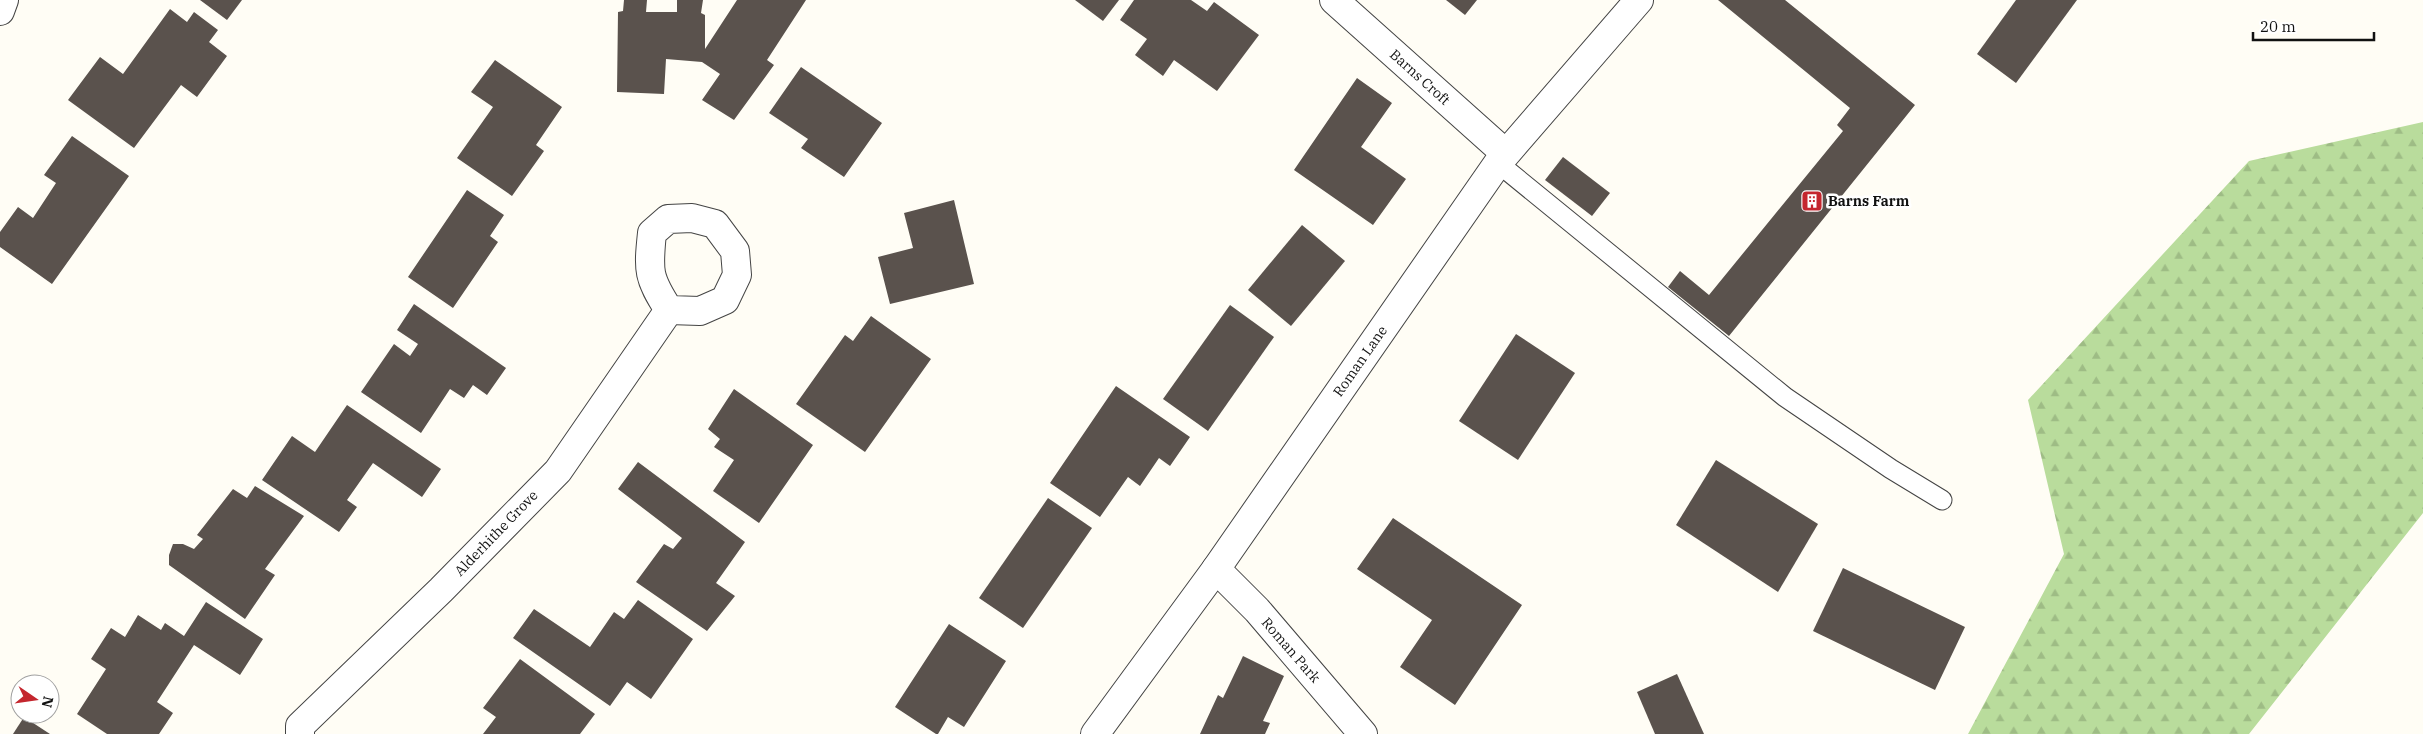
<svg xmlns="http://www.w3.org/2000/svg" width="2423" height="734" font-family="'IBM Plex Serif',serif">
	<style>
		.forest { fill: url(#forest-firs) }
		.building { fill: #5a524d }
		.lines { fill: none; stroke-linecap: round; stroke-linejoin: round }
		.lane-casing { stroke: #444; stroke-width: 21 }
		.street-casing { stroke: #444; stroke-width: 30 }
		.lane { stroke: #fff; stroke-width: 19 }
		.street { stroke: #fff; stroke-width: 28 }
		.labels { text-anchor: middle; dominant-baseline: central; stroke-width: 5; stroke-linejoin: round; paint-order: stroke }
		.street-label { font-size: 14px; fill: #111; stroke: #fff }
		.poi-label { font-size: 14px; font-weight: bold; fill: #111; stroke: #fff; text-anchor: start }
	</style>
	<defs>
		<pattern id="forest-firs" width="22" height="20" patternUnits="userSpaceOnUse" patternTransform="scale(1.25)"><rect width="22" height="20" fill="#b9dc9c"/><path d="M5 1l3.5 6h-7zM16 11l3.5 6h-7z" fill="#9ebc85"/></pattern>
	</defs>
	<rect width="100%" height="100%" fill="#fffdf5"/>
	<path class="forest" d="M2423,122V513L2249,734H1968L2064,554L2028,400L2249,161Z"/>
	<g class="building">
		<path d="M200,0H242L227,20Z"/>
		<path d="M624,0H647L646,12H677V0H703L701,13L705,15V49L737,0H806L767,60L774,65L734,120L702,100L720,74L702,62L666,59L664,94L617,92L618,12L623,11Z"/>
		<path d="M1075,0H1119L1103,21Z"/>
		<path d="M1134,0H1191L1207,11L1214,2L1259,35L1217,91L1174,60L1163,76L1135,55L1147,39L1120,20Z"/>
		<path d="M1446,0H1477L1465,15Z"/>
		<path d="M1718,0H1785L1915,105L1729,336L1668,287L1680,271L1709,295L1843,131L1837,125L1850,108Z"/>
		<path d="M2016,0H2077L2016,83L1977,54Z"/>
		<path d="M170,9L187,22L194,12L218,30L209,42L227,56L197,97L181,85L134,148L68,100L100,57L123,74Z"/>
		<path d="M495,60L562,107L536,145L544,151L512,196L457,158L493,107L471,92Z"/>
		<path d="M801,67L882,123L844,177L801,148L808,139L769,113Z"/>
		<path d="M1357,78L1392,103L1361,147L1406,179L1373,225L1294,170Z"/>
		<path d="M72,136L129,176L52,284L0,247V232L18,207L33,218L56,183L44,175Z"/>
		<path d="M1563,157L1610,193L1592,216L1545,180Z"/>
		<path d="M467,190L504,215L490,236L498,242L453,308L408,277Z"/>
		<path d="M954,200L974,284L890,304L878,257L913,248L904,213Z"/>
		<path d="M1302,225L1345,261L1291,326L1248,290Z"/>
		<path d="M414,304L506,368L487,395L473,385L464,398L450,389L421,433L361,392L394,344L410,356L418,344L397,330Z"/>
		<path d="M1230,305L1274,337L1208,431L1163,399Z"/>
		<path d="M871,316L931,359L865,452L796,404L845,335L853,341Z"/>
		<path d="M1516,334L1575,373L1518,460L1459,421Z"/>
		<path d="M1116,386L1190,437L1170,466L1159,458L1140,486L1128,477L1100,517L1050,483Z"/>
		<path d="M734,389L813,445L759,523L713,491L734,460L714,447L720,439L708,429Z"/>
		<path d="M347,405L441,469L422,497L373,463L347,500L357,507L339,532L262,480L292,436L315,452Z"/>
		<path d="M1716,460L1818,524L1778,592L1676,525Z"/>
		<path d="M638,462L745,542L716,583L735,596L707,631L636,582L664,544L673,549L682,538L618,489Z"/>
		<path d="M255,486L304,516L265,569L275,575L245,619L169,565V555L173,544H183L194,549L203,539L197,535L233,489L247,498Z"/>
		<path d="M1048,498L1092,528L1023,628L979,598Z"/>
		<path d="M1393,518L1522,605L1455,705L1400,667L1432,620L1357,569Z"/>
		<path d="M1843,568L1965,627L1935,690L1813,631Z"/>
		<path d="M638,600L693,639L651,699L627,682L610,706L513,638L534,609L590,647L614,612L624,619Z"/>
		<path d="M206,602L263,639L240,675L194,645L157,702L173,713L159,734H107L77,714L106,669L91,659L111,628L125,637L138,615L161,630L165,623L184,636Z"/>
		<path d="M949,624L1006,661L964,727L948,717L938,734H936L895,707Z"/>
		<path d="M1243,656L1284,676L1263,721L1270,723L1265,734H1200L1218,695L1223,698Z"/>
		<path d="M520,659L595,714L580,734H483L496,717L483,708Z"/>
		<path d="M1677,674L1704,734H1655L1637,692Z"/>
		<path d="M24,717L50,734H13Z"/>
	</g>
	<g class="lines">
		<g class="lane-casing">
			<path id="lane" d="M1498,163L1785,397L1891,469L1942,500"/>
		</g>
		<g class="street-casing">
			<g id="street">
				<path d="M1334,0L1505,153"/>
				<path d="M0,11L4,0"/>
				<path d="M692,218L715,224L735,251L737,275L725,300L700,311L669,310C648,278 648,271 652,233L668,219Z"/>
				<path d="M1216,569L1257,610L1363,734"/>
				<path d="M300,734V726L441,590L558,471L669,310"/>
				<path d="M1095,734L1216,569L1498,163L1639,0"/>
			</g>
		</g>
		<use href="#lane" class="lane"/>
		<use href="#street" class="street"/>
	</g>
	<defs>
		<g id="building-square" transform="scale(1.125)"><rect x="-9" y="-9" width="18" height="18" rx="4" fill="#c4262e" stroke="#fff"/><path d="M-4-6H4V6H1V3H-1V6H-4ZM-2.5-4.3h1.7v1.8h-1.7ZM.8-4.3h1.7v1.8H.8ZM-2.5-1h1.7V.8h-1.7ZM.8-1h1.7V.8H.8Z" fill="#fff"/></g>
	</defs>
	<g fill-rule="evenodd">
		<use href="#building-square" x="1812" y="201"/>
	</g>
	<g class="labels">
		<g class="street-label">
			<text transform="translate(1420 77) rotate(42)">Barns Croft</text>
			<text transform="translate(1360 361) rotate(-55)">Roman Lane</text>
			<text transform="translate(496 533) rotate(-46)">Alderhithe Grove</text>
			<text transform="translate(1291 650) rotate(49)">Roman Park</text>
		</g>
		<g class="poi-label">
			<text x="1828" y="201">Barns Farm</text>
		</g>
	</g>
	<g transform="translate(35 699) rotate(103)"><circle r="24" fill="#ffffff" stroke="#a0a0a0"/>
	<path d="M0-4L9 19L0 12L-9 19Z" fill="#c4262e"/>
	<text y="-8" font-size="14" font-weight="bold" text-anchor="middle" fill="#111111">N</text>
	</g>
	<path d="M2253 32v8h121v-8" fill="none" stroke="#111111" stroke-width="2.5"/>
	<text x="2260" y="32" font-size="15" fill="#111111" stroke="#ffffff" stroke-width="4" paint-order="stroke">20 m</text>
</svg>
